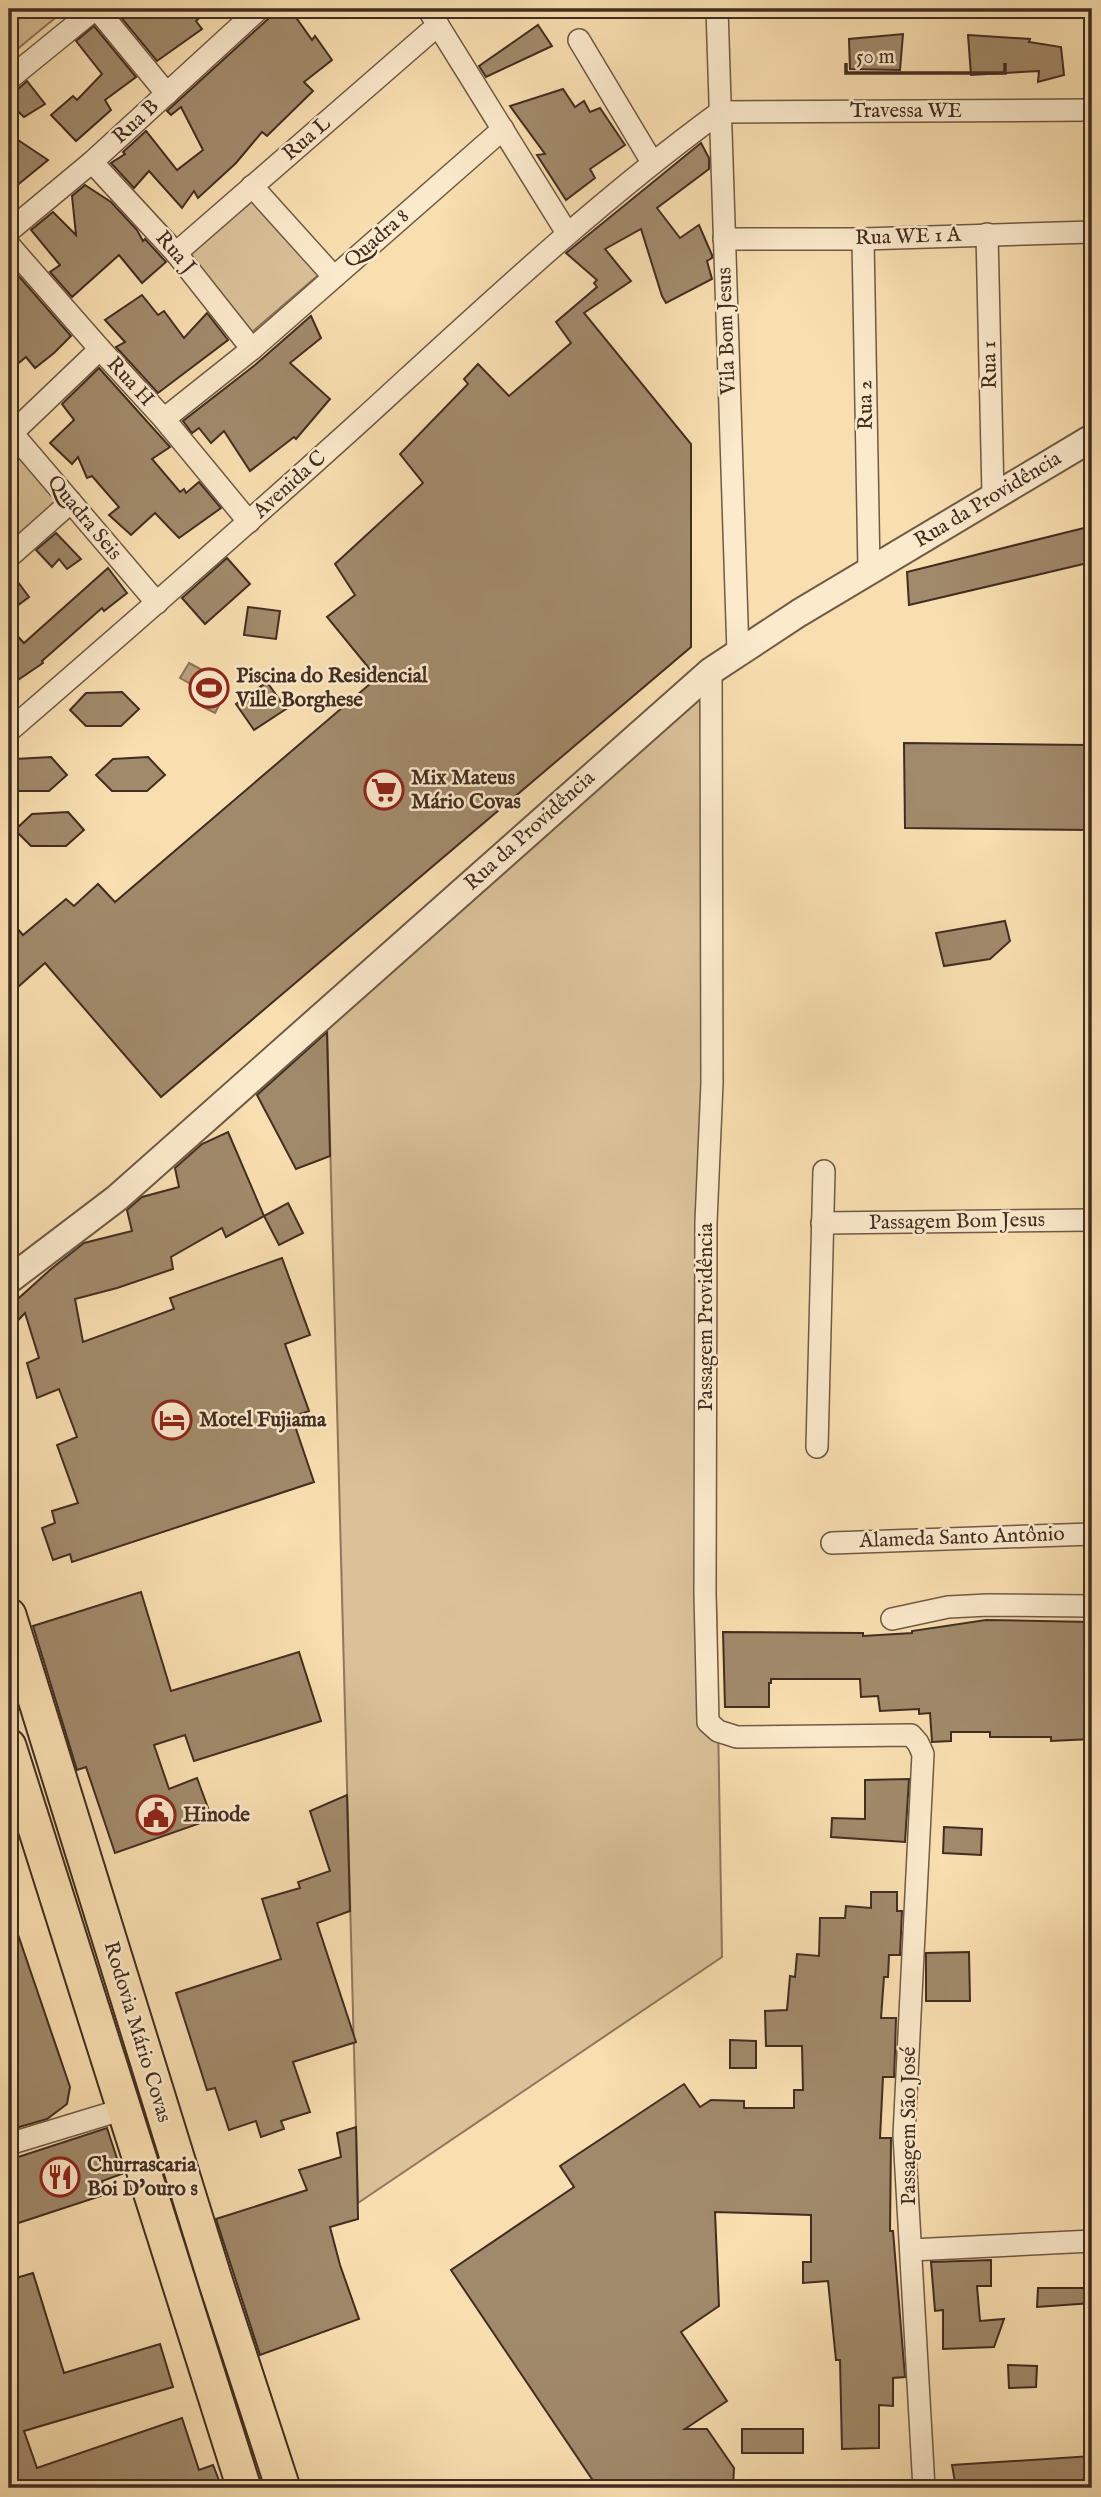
<svg xmlns="http://www.w3.org/2000/svg" width="1101" height="2497" font-family="'IM FELL English',serif">
	<style>
		.green { fill: #dac198; stroke: #8e775c; stroke-width: 2 }
		.water { fill: #baa27f; stroke: #8a7359; stroke-width: 2 }
		.building { fill: #a18a6b; stroke: #412d21; stroke-width: 2 }
		.lines { fill: none; stroke-linecap: round; stroke-linejoin: round }
		.minor-casing { stroke: #6f5a45; stroke-width: 24 }
		.tertiary-casing { stroke: #6f5a45; stroke-width: 30 }
		.primary-casing { stroke: #412d21; stroke-width: 37 }
		.minor { stroke: #fbeacc; stroke-width: 21 }
		.tertiary { stroke: #fbeacc; stroke-width: 26 }
		.primary { stroke: #f9dfb0; stroke-width: 33 }
		.labels { text-anchor: middle; dominant-baseline: central; stroke-width: 5; stroke-linejoin: round; paint-order: stroke }
		.street-label { font-size: 21px; fill: #412d21; stroke: #fbeacc }
		.poi-label { font-size: 21px; font-weight: bold; fill: #412d21; stroke: #fbeacc; text-anchor: start }
	</style>
	<rect width="100%" height="100%" fill="#f9dfb0"/>
	<filter id="stains"><feTurbulence type="fractalNoise" baseFrequency=".00286" numOctaves="4"/><feColorMatrix values="0 0 0 0 .2 0 0 0 0 .09 0 0 0 0 .02 0 0 0 .5 -.17"/></filter>
	<radialGradient id="worn" r=".72"><stop offset=".6" stop-color="#630" stop-opacity="0"/><stop offset="1" stop-color="#630" stop-opacity=".3"/></radialGradient>
	<g class="green">
		<path d="M9,9H66L9,56Z"/>
		<path d="M255,193L323,271L252,332L187,253Z"/>
		<path d="M9,433L68,499L9,551Z"/>
		<path d="M701,698L722,1957L358,2203L327,1026Z"/>
	</g>
	<path class="water" d="M189,663L217,678L214,685L226,692L215,713L203,707L208,694L180,678Z"/>
	<g class="building">
		<path d="M114,9H209L196,21L202,29L157,61Z"/>
		<path d="M274,9H290L312,40L315,36L332,60L304,82L313,91L267,136L262,132L236,163L198,198L194,191L182,208L149,171L134,188L111,163L125,154L123,152L146,131L177,170L203,150L181,107L171,115L167,111L268,19Z"/>
		<path d="M538,25L552,46L486,77L479,66Z"/>
		<path d="M94,26L136,77L105,100L111,110L76,141L51,115L73,96L77,100L102,74L76,41Z"/>
		<path d="M903,34L900,70L850,69L849,39Z"/>
		<path d="M968,35L1030,39L1029,42L1061,47L1064,75L1038,82L1039,71L971,75Z"/>
		<path d="M27,81L45,104L24,117L9,103V92L17,90Z"/>
		<path d="M563,89L575,107L584,101L590,112L600,108L625,145L590,169L595,178L566,200L537,155L545,154L510,106Z"/>
		<path d="M18,140L48,160L9,192V146Z"/>
		<path d="M701,143L709,158V169L657,208L680,238L699,225L712,255V258L707,261L712,279L666,303L662,296L641,229L605,249L631,281L584,313L691,444V647L161,1097L45,963L9,995V919L23,935L66,899L74,906L98,884L115,902L377,678L327,617L355,595L335,564L423,483L400,454L468,384L464,379L478,364L509,396L571,343L556,322L597,287L594,283L597,280L566,253Z"/>
		<path d="M85,185L111,202L137,230L143,241L145,239L166,262L142,283L119,255L72,297L50,272L60,265L31,230L53,212L76,235L72,196Z"/>
		<path d="M9,271L17,274L71,336L54,353L35,368L26,357L9,371Z"/>
		<path d="M142,295L158,315L164,311L184,338L207,313L228,340L158,393L116,347L125,342L105,320Z"/>
		<path d="M311,316L321,338L290,363L330,399L296,439L294,437L250,471L224,431L211,443L199,428L192,433L183,421L255,365Z"/>
		<path d="M99,368L170,447L152,459L180,492L184,489L186,493L199,482L221,508L179,538L155,513L131,535L109,515L119,507L92,476L87,478L78,457L72,464L50,443L74,420L62,404Z"/>
		<path d="M1092,526V562L909,605L907,572Z"/>
		<path d="M56,533L81,559L67,569L59,559L52,567L36,550Z"/>
		<path d="M227,558L250,584L205,624L182,598Z"/>
		<path d="M108,568L127,593L104,611L102,608L42,661L43,663L9,686V627L24,643Z"/>
		<path d="M9,570L29,597L9,612Z"/>
		<path d="M248,607L280,611L276,639L244,635Z"/>
		<path d="M267,682L286,709L254,730L236,704Z"/>
		<path d="M122,692L139,709L121,726H86L70,710L86,693Z"/>
		<path d="M904,743L1087,745L1091,830L905,828Z"/>
		<path d="M51,757L67,775L49,791H14L9,786V765L15,759Z"/>
		<path d="M148,757L165,775L147,791H112L96,775L113,759Z"/>
		<path d="M68,812L84,830L66,846H31L15,830L32,814Z"/>
		<path d="M1005,921L1010,941L990,959L944,966L936,933Z"/>
		<path d="M327,1032L330,1156L296,1169L257,1095Z"/>
		<path d="M228,1132L264,1216L226,1237L222,1228L171,1257L173,1269L117,1288L75,1299L83,1342L174,1309L170,1298L282,1258L310,1335L285,1344L309,1411L292,1417L314,1482L72,1562L70,1554L53,1560L42,1528L55,1523L52,1511L78,1503L57,1445L77,1437L59,1389L37,1398L27,1363L39,1358L25,1313L9,1330V1307L51,1269L84,1243L132,1231L127,1210L142,1197L179,1187L175,1168L202,1144Z"/>
		<path d="M288,1203L303,1233L279,1245L264,1216Z"/>
		<path d="M141,1592L171,1691L299,1652L321,1721L194,1761L185,1735L154,1745L169,1789L197,1778L212,1819L115,1853L86,1767L77,1770L33,1626Z"/>
		<path d="M986,1620L1090,1622L1092,1739L1051,1741V1737H990V1732H951V1741L932,1742L930,1713L919,1714V1709L880,1711L878,1696L861,1697L860,1679H771V1683H769V1707H725L723,1632L863,1633V1636L912,1633V1631Z"/>
		<path d="M909,1779L905,1842L831,1837L832,1818L865,1819V1780Z"/>
		<path d="M347,1795L350,1911L317,1923L356,2042L293,2062L310,2112L281,2121L284,2129L261,2137L256,2121L229,2130L215,2088L207,2090L176,1993L281,1959L262,1899L300,1888L298,1882L330,1871L310,1811Z"/>
		<path d="M944,1827L982,1829L981,1855L943,1853Z"/>
		<path d="M871,1892H897V1911H902L900,1955H889L888,1977H884L881,2018H896L895,2052L894,2077H883L880,2138H891L890,2231H893L905,2377L893,2378V2406L879,2405V2448L842,2449L840,2360H836L828,2281L803,2283V2262H811V2215L715,2212L719,2306L681,2332L727,2401L685,2429H707L734,2468L733,2488H598L451,2270L574,2187L560,2166L684,2084L700,2107L711,2100L744,2101V2108H794V2090H803L802,2046H766L765,2011L787,2010L790,1976L795,1977L797,1954L819,1956L820,1918H845L846,1906L871,1908Z"/>
		<path d="M9,1917H12L70,2087L67,2104L47,2119L9,2130Z"/>
		<path d="M969,1952L970,2001H926V1953Z"/>
		<path d="M730,2040L756,2041V2068H730Z"/>
		<path d="M356,2127L358,2219L330,2227L340,2265L359,2319L260,2355L216,2219L307,2190L299,2170L341,2157L337,2133Z"/>
		<path d="M107,2128L122,2174L102,2181L107,2194L9,2226V2160Z"/>
		<path d="M991,2260V2286H977L980,2321L1004,2319L994,2347L943,2349V2310L935,2311L931,2262Z"/>
		<path d="M33,2273L64,2373L160,2344L173,2387L24,2431L37,2468L182,2418L199,2470L213,2465L222,2488H9V2280Z"/>
		<path d="M1038,2288H1092V2303L1037,2307Z"/>
		<path d="M1008,2365L1037,2366L1036,2387L1009,2388Z"/>
		<rect x="742" y="2429" width="61" height="24"/>
		<path d="M1092,2456V2488H956L952,2465Z"/>
	</g>
	<g class="lines">
		<g class="minor-casing">
			<g id="minor">
				<path d="M97,9L167,94"/>
				<path d="M428,9L567,233"/>
				<path d="M717,9L738,653"/>
				<path d="M579,40L652,162"/>
				<path d="M9,79L95,9"/>
				<path d="M720,112L1092,110"/>
				<path d="M92,162L176,253L252,349"/>
				<path d="M252,186L334,277"/>
				<path d="M9,231L92,162L259,9"/>
				<path d="M987,234L993,495"/>
				<path d="M724,239H863L1092,232"/>
				<path d="M863,239L869,571"/>
				<path d="M9,245L100,349L164,419L249,522"/>
				<path d="M176,253L438,25"/>
				<path d="M164,419L252,349L503,129"/>
				<path d="M12,433L157,603"/>
				<path d="M9,436L100,349"/>
				<path d="M9,557L71,502"/>
				<path d="M711,671L712,1083L706,1222L705,1593L708,1722L718,1731L737,1737L911,1735L918,1743L923,1754L904,2135L924,2488"/>
				<path d="M9,731C128,628 246,525 363,419C479,313 593,205 720,112"/>
				<path d="M822,1223L1092,1220"/>
				<path d="M817,1447L824,1171"/>
				<path d="M832,1543L1092,1534"/>
				<path d="M892,1619L948,1607L988,1605L1092,1606"/>
				<path d="M9,2144L124,2109"/>
				<path d="M911,2250L1092,2241"/>
			</g>
		</g>
		<g class="tertiary-casing">
			<path id="tertiary" d="M9,1280L117,1198L711,671L799,613L1092,438"/>
		</g>
		<g class="primary-casing">
			<g id="primary">
				<path d="M9,1615L216,2283L283,2488"/>
				<path d="M9,1746L244,2488"/>
			</g>
		</g>
		<use href="#minor" class="minor"/>
		<use href="#tertiary" class="tertiary"/>
		<use href="#primary" class="primary"/>
	</g>
	<defs>
		<g id="stadium-ring" transform="scale(2.0125)"><circle r="9.5" fill="#fbeacc" stroke="#8f2418" stroke-width="1.5"/><path d="M0-5a6.5 5 0 1 0 0 10a6.5 5 0 1 0 0-10ZM-3.5-1.8h7v3.6h-7Z" fill="#8f2418"/></g>
		<g id="supermarket-ring" transform="scale(2.0125)"><circle r="9.5" fill="#fbeacc" stroke="#8f2418" stroke-width="1.5"/><path d="M-6-5.5h2.5l.6 2H6L4.5 2H-2.5L-4.4-4H-6ZM-1.5 3.2a1.3 1.3 0 1 0 .1 0ZM3 3.2a1.3 1.3 0 1 0 .1 0Z" fill="#8f2418"/></g>
		<g id="hotel-ring" transform="scale(2.0125)"><circle r="9.5" fill="#fbeacc" stroke="#8f2418" stroke-width="1.5"/><path d="M-6-4.5h1.5V1H6V5H4.5V3h-9V5H-6ZM-4 0a1.8 1.8 0 1 1 3.6 0ZM.5 0V-2.5h3Q6-2.5 6 0Z" fill="#8f2418"/></g>
		<g id="civic-ring" transform="scale(2.0125)"><circle r="9.5" fill="#fbeacc" stroke="#8f2418" stroke-width="1.5"/><path d="M-.6-6.5H3V-4.5H.6V-3L4-1V1h2V6H-6V1h2V-1L-.6-3ZM-1.2 2.5V6h2.4V2.5Z" fill="#8f2418"/></g>
		<g id="restaurant-ring" transform="scale(2.0125)"><circle r="9.5" fill="#fbeacc" stroke="#8f2418" stroke-width="1.5"/><path d="M-5-6h1v4h1v-4h1v4h1v-4h1v5L-1.5 .5V6h-2V.5L-5-1ZM5-6V6H3V1.5H1.5Q1.5-4 5-6Z" fill="#8f2418"/></g>
	</defs>
	<g fill-rule="evenodd">
		<use href="#stadium-ring" x="209" y="688"/>
		<use href="#supermarket-ring" x="384" y="790"/>
		<use href="#hotel-ring" x="172" y="1420"/>
		<use href="#civic-ring" x="156" y="1815"/>
		<use href="#restaurant-ring" x="60" y="2177"/>
	</g>
	<g class="labels">
		<g class="street-label">
			<text x="906" y="111">Travessa WE</text>
			<text transform="translate(136 122) rotate(-43)">Rua B</text>
			<text transform="translate(307 139) rotate(-41)">Rua L</text>
			<text transform="translate(908 237) rotate(-2)">Rua WE 1 A</text>
			<text transform="translate(377 239) rotate(-41)">Quadra 8</text>
			<text transform="translate(175 253) rotate(49)">Rua J</text>
			<text transform="translate(727 331) rotate(-92)">Vila Bom Jesus</text>
			<text transform="translate(990 365) rotate(-91)">Rua 1</text>
			<text transform="translate(130 382) rotate(47)">Rua H</text>
			<text transform="translate(866 405) rotate(-91)">Rua 2</text>
			<text transform="translate(290 485) rotate(-42)">Avenida C</text>
			<text transform="translate(988 500) rotate(-31)">Rua da Providência</text>
			<text transform="translate(84 518) rotate(50)">Quadra Seis</text>
			<text transform="translate(530 831) rotate(-42)">Rua da Providência</text>
			<text transform="translate(957 1222) rotate(-1)">Passagem Bom Jesus</text>
			<text transform="translate(706 1317) rotate(-90)">Passagem Providência</text>
			<text transform="translate(962 1538) rotate(-2)">Alameda Santo Antônio</text>
			<text transform="translate(137 2032) rotate(73)">Rodovia Mário Covas</text>
			<text transform="translate(909 2126) rotate(-90)">Passagem São José</text>
		</g>
		<g class="poi-label">
			<text x="236" y="676">Piscina do Residencial<tspan x="236" dy="24">Ville Borghese</tspan></text>
			<text x="411" y="778">Mix Mateus<tspan x="411" dy="24">Mário Covas</tspan></text>
			<text x="199" y="1420">Motel Fujiama</text>
			<text x="183" y="1815">Hinode</text>
			<text x="87" y="2165">Churrascaria<tspan x="87" dy="24">Boi D'ouro s</tspan></text>
		</g>
	</g>
	<rect width="1101" height="2497" fill="none" stroke="#f9dfb0" stroke-width="35"/>
	<rect x="10" y="10" width="1080" height="2476" fill="none" stroke="#412d21" stroke-width="3.5"/>
	<rect x="18" y="18" width="1066" height="2462" fill="none" stroke="#412d21" stroke-width="2"/>
	<path d="M846 63v10h159v-10" fill="none" stroke="#412d21" stroke-width="3.5"/>
	<text x="856" y="63" font-size="21" fill="#412d21" stroke="#fbeacc" stroke-width="5" paint-order="stroke">50 m</text>
	<rect width="100%" height="100%" filter="url(#stains)"/>
	<rect width="100%" height="100%" fill="url(#worn)"/>
</svg>
